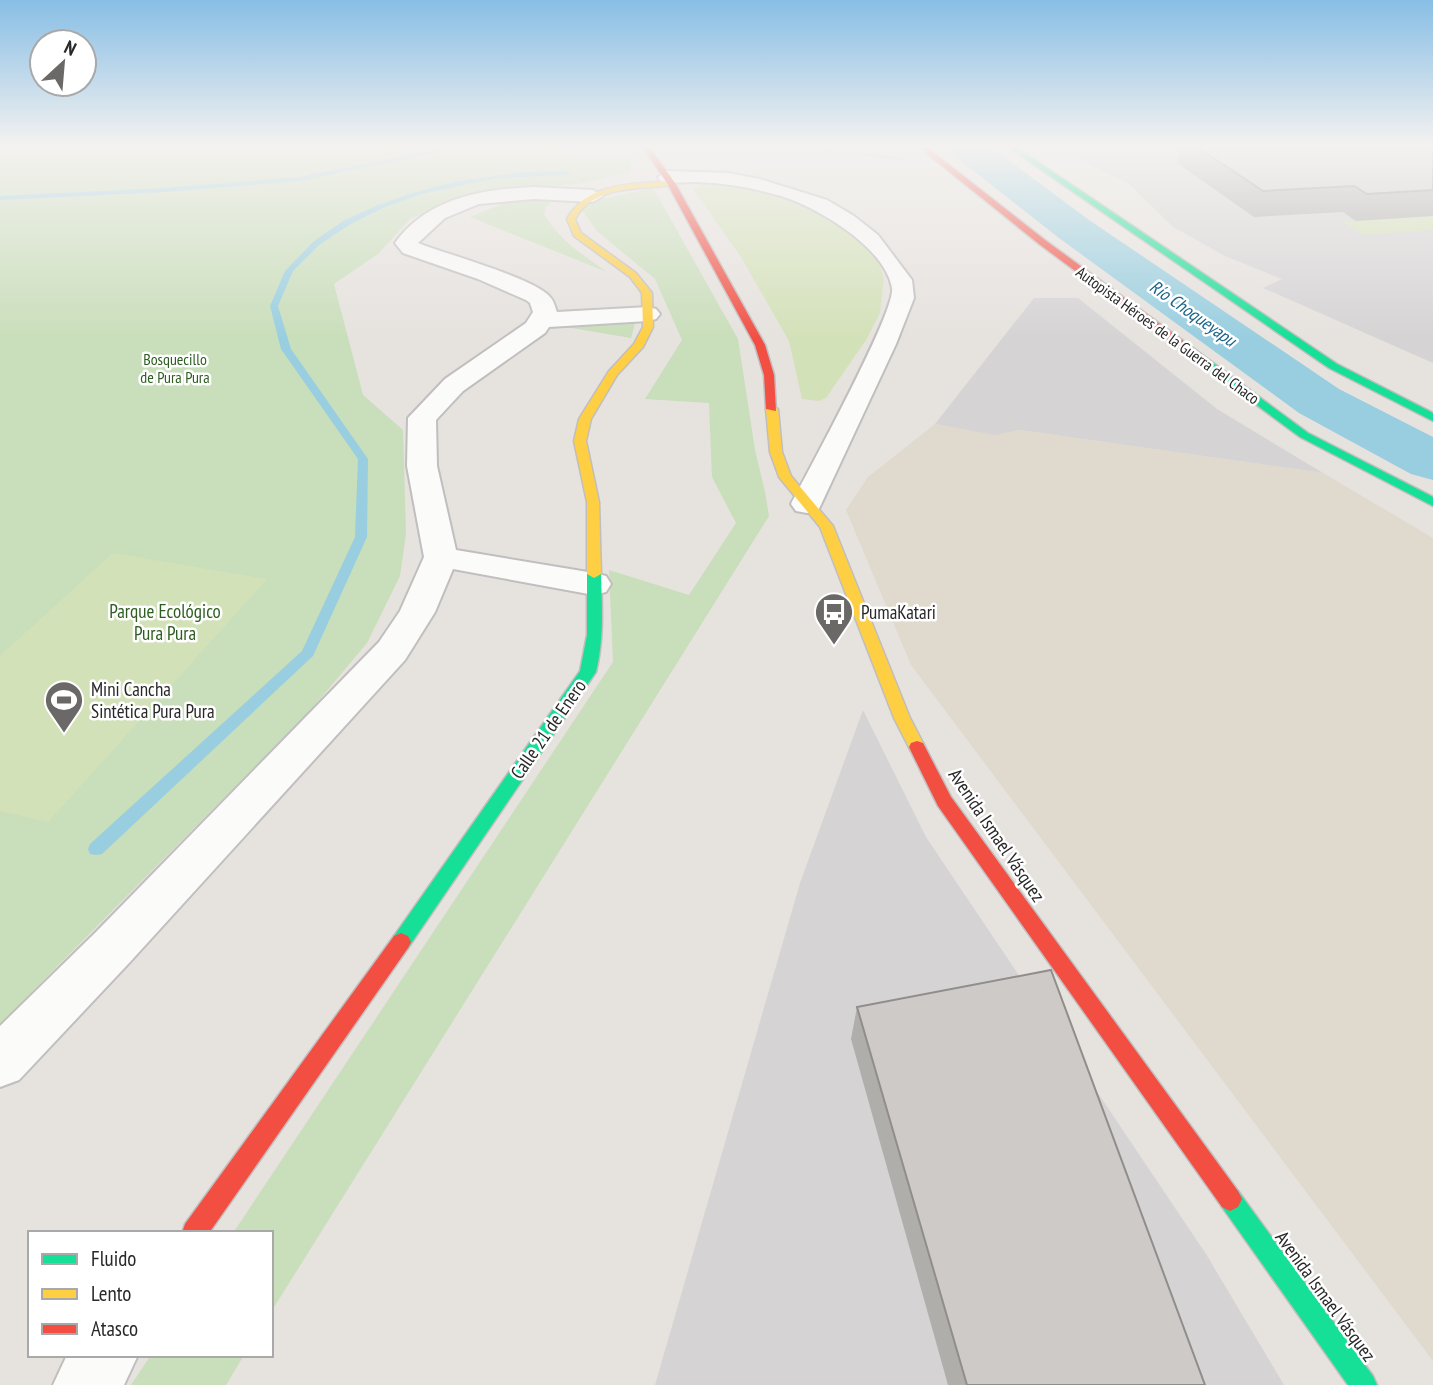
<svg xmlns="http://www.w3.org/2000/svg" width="1433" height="1385" font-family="'PT Sans Narrow',sans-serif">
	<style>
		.industrial { fill: #d6d3d5 }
		.education { fill: #e0d9cd }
		.green { fill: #c9deba }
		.pitch { fill: #d3e1b8 }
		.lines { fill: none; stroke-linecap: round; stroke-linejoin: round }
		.stream { fill: #98cee0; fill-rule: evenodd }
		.river { fill: #98cee0; fill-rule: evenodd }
		.street-casing { stroke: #c0bebf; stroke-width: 4 }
		.fast-casing { stroke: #c0bebf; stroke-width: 3 }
		.slow-casing { stroke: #c0bebf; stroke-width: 3 }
		.jam-casing { stroke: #c0bebf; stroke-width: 3 }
		.street { fill: #fbfbfa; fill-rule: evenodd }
		.fast { fill: #16e098; fill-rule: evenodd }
		.slow { fill: #ffcf43; fill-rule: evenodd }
		.jam { fill: #f24e42; fill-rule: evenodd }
		.wall { fill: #b0aeab }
		.building { fill: #cdcac7; stroke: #908d8b; stroke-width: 2 }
		.labels { text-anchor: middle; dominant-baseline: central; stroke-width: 5; stroke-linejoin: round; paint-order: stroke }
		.far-street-label { font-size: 16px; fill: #282828; stroke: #fff }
		.far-park-label { font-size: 16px; fill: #2d5d20; stroke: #fff }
		.far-water-label { font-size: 18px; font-style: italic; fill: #1a648a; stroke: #fff }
		.park-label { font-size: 19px; fill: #2d5d20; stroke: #fff }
		.poi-label { font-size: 19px; fill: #282828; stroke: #fff; text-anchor: start }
		.street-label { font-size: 19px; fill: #282828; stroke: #fff }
	</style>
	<rect width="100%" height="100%" fill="#e6e2de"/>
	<g class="industrial">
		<path d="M1425,145L1433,150V363L1263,288L1282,279L1225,256L1173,227L1128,183L1051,146Z"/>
		<path d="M1034,298H1078L1217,409L1323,473L1019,430L995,436L935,424Z"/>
		<path d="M863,710L926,837L1206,1254L1284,1385H655L800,883Z"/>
	</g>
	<path class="education" d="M935,424L995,435L1019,430L1323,473L1433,538V1361L911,665L846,510L868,477Z"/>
	<g class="green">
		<path d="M0,145H556L577,159L631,158V172L579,184L512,188L442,206L410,219L378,254L334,284L363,395L403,430L406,534L400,576L367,643L309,712L0,1024Z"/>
		<path d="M653,188L738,339L755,450L765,492L769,516L271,1312V1233H233L613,662L609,570L689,595L736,523L712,477L709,403L645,399L682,340L655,279L597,231L582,210L595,201Z"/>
		<path d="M558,195L546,207L544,214C559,240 583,255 607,272L470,217L505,203Z"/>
		<path d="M636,320L631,338L554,325Z"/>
		<path d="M151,1355H244L226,1385H131Z"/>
	</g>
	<g class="pitch">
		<path d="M706,182L764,190L795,199L844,223L877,256L884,278L880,313L866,340L826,398L819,401L802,399L789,341L741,257L693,189Z"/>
		<path d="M1433,216V230L1363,235L1342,222Z"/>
		<path d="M113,553L267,579L48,822L0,811V656Z"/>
	</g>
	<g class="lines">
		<g class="stream">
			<path d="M456,145H471L300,181L164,192L0,200V196L164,188L300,177Z"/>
			<path d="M771,145H797L905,158L902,160Z"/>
			<path d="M534,171H567L570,173L567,175L497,178L421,194L383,208L349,225L319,245L293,271L278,306L291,349L368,459L367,537L313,656L102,854L96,855L90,854L88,849L90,844L302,651L355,537L358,459L281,349L270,306L285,271L313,242L343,221L378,205L416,192L458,181Z"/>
		</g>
		<path class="river" d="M946,145H988L1089,220L1339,389L1433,437V480L1411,474L1299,413L1059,238L951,153Z"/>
		<g class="street-casing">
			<g id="street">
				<path d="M667,171L728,173L760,179L827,200L854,216L878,235L912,280L914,298L896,344L818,511L807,513L796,511L791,504C807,473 896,311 892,288C885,247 817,207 781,196C754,188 726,183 697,182C685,182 672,184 660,181L658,177Z"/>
				<path d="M534,187L593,190L603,196L593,202L534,199L479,204L445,218L418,243C445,254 535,278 550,297C554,301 555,307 557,312L648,307L656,309L660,314L656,319L648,321L549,327L545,333L463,391L436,420L437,466L456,550L594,573L606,576L611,584L606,592L594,595L453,569L435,612L405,660L130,962L19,1080L0,1087V1026L96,932L379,642L400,611L424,557L407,466L408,418L445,379L526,323L533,312L530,303L526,300L478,279L403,253L395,243C427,198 483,189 534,187Z"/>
				<path d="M67,1355H138L124,1385H53Z"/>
			</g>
		</g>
		<g class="fast-casing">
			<g id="fast">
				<path d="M1005,145H1013L1337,364L1433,413V421L1329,368Z"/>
				<path d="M1186,349H1194L1308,433L1433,497V506L1300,437L1186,353Z"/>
				<path d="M594,570L601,574C602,607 604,639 596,672L408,948L401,951L394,948L391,942L394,936L580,671L587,635V574Z"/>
				<path d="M1230,1187L1238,1191L1373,1376L1377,1385H1348L1222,1207L1218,1199L1222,1191Z"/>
			</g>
		</g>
		<g class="slow-casing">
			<g id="slow">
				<path d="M671,181L674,185C640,190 594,184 575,219L581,233L636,273L652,293L653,327L643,347L617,375L591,419L586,441L599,502L601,574L594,578L587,574V502L574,441L579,419L609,371L634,344L643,327L642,293L630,277L574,236L567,219C587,182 633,184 671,181Z"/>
				<path d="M772,406L778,409L782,452L791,476L833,526L910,718L925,747L923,751H911L894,718L820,527L779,477L770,452L766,409Z"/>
			</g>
		</g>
		<g class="jam-casing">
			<g id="jam">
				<path d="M641,145H648L675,183L765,345L774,375L776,411L766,409L764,375L755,345L667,183Z"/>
				<path d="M916,145H924L1045,240L1194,349V353H1186L1039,244Z"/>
				<path d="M917,741L923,743L951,797L1238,1191L1242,1199L1238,1207L1230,1211L1222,1207L938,806L909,747L911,743Z"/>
				<path d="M401,933L408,936L411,942L408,948L209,1233H182L185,1224L394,936Z"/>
			</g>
		</g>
		<use href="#street" class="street"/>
		<use href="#fast" class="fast"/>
		<use href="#slow" class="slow"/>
		<use href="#jam" class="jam"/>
	</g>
	<g class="wall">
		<path d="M1182,145H1433V216L1356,221L1343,212L1254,217L1177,163Z"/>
		<path d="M857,1007L1205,1385H948L851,1039Z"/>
	</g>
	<g class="building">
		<path d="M1194,145H1433V190L1367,194L1354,186L1263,191Z"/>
		<path d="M1051,970L1205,1385H967L857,1007Z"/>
	</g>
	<linearGradient id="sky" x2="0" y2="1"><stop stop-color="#88bee5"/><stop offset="0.43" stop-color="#f4f2f0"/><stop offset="1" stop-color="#f4f2f0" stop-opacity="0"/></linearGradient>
	<rect width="1433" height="339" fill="url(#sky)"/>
	<defs>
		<g id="bus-pin" transform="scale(2.0125)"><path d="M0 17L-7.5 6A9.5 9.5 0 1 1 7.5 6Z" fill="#6a6968" stroke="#fff"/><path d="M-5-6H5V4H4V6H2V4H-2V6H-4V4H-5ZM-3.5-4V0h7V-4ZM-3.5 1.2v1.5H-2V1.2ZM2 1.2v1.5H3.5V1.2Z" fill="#fff"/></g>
		<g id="stadium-pin" transform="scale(2.0125)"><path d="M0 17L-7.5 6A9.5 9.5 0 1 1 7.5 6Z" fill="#6a6968" stroke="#fff"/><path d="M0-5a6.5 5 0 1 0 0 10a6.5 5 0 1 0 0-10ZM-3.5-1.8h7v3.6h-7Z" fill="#fff"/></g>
	</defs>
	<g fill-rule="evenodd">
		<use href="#bus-pin" x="834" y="612"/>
		<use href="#stadium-pin" x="64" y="700"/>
	</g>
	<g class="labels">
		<g class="far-street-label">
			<text transform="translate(1168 335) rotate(36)">Autopista Héroes de la Guerra del Chaco</text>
		</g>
		<g class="far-park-label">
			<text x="175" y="359">Bosquecillo<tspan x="175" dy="18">de Pura Pura</tspan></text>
		</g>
		<g class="far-water-label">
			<text transform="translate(1193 313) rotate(35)">Río Choqueyapu</text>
		</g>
		<g class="park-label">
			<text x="165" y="611">Parque Ecológico<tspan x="165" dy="22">Pura Pura</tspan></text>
		</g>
		<g class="poi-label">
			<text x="861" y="612">PumaKatari</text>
			<text x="91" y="689">Mini Cancha<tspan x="91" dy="22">Sintética Pura Pura</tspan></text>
		</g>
		<g class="street-label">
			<text transform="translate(548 729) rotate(-55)">Calle 21 de Enero</text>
			<text transform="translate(997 835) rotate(56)">Avenida Ismael Vásquez</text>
			<text transform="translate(1326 1296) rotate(54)">Avenida Ismael Vásquez</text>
		</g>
	</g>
	<rect x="28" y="1231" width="245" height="126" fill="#ffffff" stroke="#a9a9a9" stroke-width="2"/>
	<rect x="42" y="1254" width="35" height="10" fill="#16e098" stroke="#a9a9a9" stroke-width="2"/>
	<text x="91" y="1266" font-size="21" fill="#282828">Fluido</text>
	<rect x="42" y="1289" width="35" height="10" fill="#ffcf43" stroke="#a9a9a9" stroke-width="2"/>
	<text x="91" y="1301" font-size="21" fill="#282828">Lento</text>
	<rect x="42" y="1324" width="35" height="10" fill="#f24e42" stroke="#a9a9a9" stroke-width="2"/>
	<text x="91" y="1336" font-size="21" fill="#282828">Atasco</text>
	<g transform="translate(63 63) rotate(26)"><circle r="33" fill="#ffffff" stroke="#a9a9a9" stroke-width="2"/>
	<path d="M0-5L12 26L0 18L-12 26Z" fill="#6a6968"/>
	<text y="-10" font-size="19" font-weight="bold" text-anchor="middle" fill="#282828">N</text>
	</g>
</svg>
